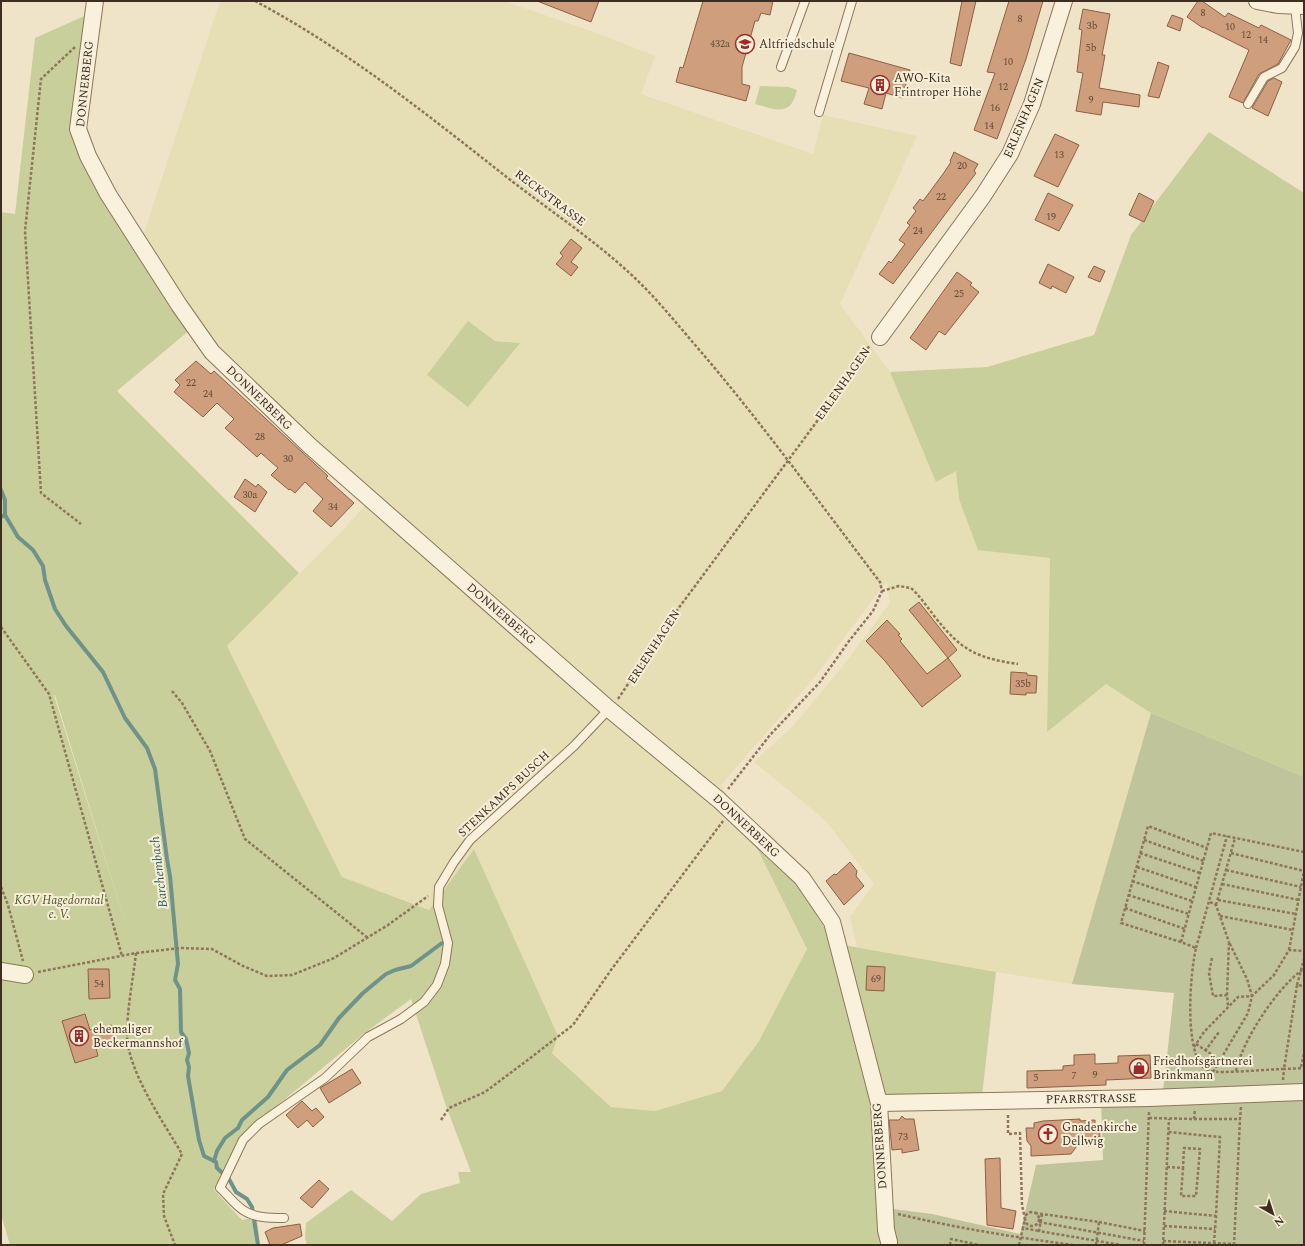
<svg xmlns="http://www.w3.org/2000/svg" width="1305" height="1246" font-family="Spectral,serif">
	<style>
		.farmland { fill: #e6deb5; fill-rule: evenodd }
		.green { fill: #c9cf9b; fill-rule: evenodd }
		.cemetery { fill: #bfc49a }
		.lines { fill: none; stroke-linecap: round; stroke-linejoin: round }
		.stream { stroke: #6f938a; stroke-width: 4 }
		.building { fill: #cf9f7d; stroke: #8d5f41 }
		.service-casing { stroke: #8d765c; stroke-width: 10 }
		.minor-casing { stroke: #8d765c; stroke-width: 18 }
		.path { stroke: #8d765c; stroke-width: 2.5; stroke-dasharray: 3 2; stroke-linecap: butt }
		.service { stroke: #faf1dc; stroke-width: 8 }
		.minor { stroke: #faf1dc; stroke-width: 16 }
		.labels { text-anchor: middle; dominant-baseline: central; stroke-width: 4; stroke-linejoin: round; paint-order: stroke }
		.number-label { font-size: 10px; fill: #624a37 }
		.poi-label { font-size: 12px; fill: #3d2e20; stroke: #f7eed8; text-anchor: start }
		.street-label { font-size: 12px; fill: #3d2e20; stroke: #f7eed8 }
		.park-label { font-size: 12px; font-style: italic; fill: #4d5a26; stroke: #f7eed8 }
		.water-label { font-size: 13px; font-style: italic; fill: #2f5d5a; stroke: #f7eed8 }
	</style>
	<rect width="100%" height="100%" fill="#f0e4c8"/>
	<path class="farmland" d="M221,1H504L597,33L655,56L641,94L813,154L823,115L917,136L840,304L890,372L936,481L956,470L959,499L1050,558L1047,731L1106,684L1151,713L1072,984L996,972L857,947L850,917L874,884L826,821L754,762L793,726L846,662L890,603L887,581L813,679L721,785L756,846L807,949L759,1041L722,1091L655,1111L611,1107L552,1052L474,849L429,910L342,877L227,646L344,529L369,501L239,381L141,242L216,13ZM495,341L520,343L427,375Z"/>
	<g class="green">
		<path d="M91,13L78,130L191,329L117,391L299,573L227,646L342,877L429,910L474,849L558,1036L552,1053L611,1107L655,1111L722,1091L759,1041L807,949L756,846L797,884L824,927L859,1057L876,1103L887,1245H307L305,1238L306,1223L351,1190L392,1221L421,1194L460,1183L458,1172H471L446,1106L411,999L366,1032L273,1109L236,1145L214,1190L242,1220L257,1217L260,1245H10L2,1218H1V212L15,214L35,38ZM54,695H55L131,942Z"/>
		<path d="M760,86L789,87L797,90C791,117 776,110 755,104Z"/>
		<path d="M1209,132L1304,193V777L1151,713L1106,684L1047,732L1050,558L978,550L959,499L956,471L936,482L890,372L987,367L1094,335L1131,235Z"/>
		<path d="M468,321L495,341L520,343L468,407L427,375Z"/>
		<path d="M838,944L996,972L982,1096L880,1100Z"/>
	</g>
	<g class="cemetery">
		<path d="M1151,713L1304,777V1090L1163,1092L1174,993L1072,984Z"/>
		<path d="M1304,1095V1245H892L886,1208L932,1214L1020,1234L1036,1165L1103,1160L1101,1101Z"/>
	</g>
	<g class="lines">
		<g class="stream">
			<path d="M1,490L5,500V515"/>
			<path d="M1,517L5,515L18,537L33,550L43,566L45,580L55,609L66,626L103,672L125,718L147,748L155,769L167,859L170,876L178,964L175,980L180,989L181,1032L186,1039L189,1053L187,1060L189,1067L188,1076L199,1140L204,1156L216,1162L217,1168L229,1179L236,1192L247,1199L252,1207L258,1245"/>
			<path d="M214,1161L217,1151L225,1138L238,1128L242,1120L268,1097L287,1070L320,1045L339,1018L363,993L386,974L395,970L411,966L442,943"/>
		</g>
	</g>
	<g class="building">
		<path d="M537,1H599L591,22Z"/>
		<path d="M703,1H773L770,15L761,13L758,21H755L742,67V84L750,86L746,101L676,82L680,67L683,68Z"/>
		<path d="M962,1H976L961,66L950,63Z"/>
		<path d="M1009,1H1043L1026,59L997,139L974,130L995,73L987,72Z"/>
		<path d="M1198,1H1202L1225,17L1228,13L1259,28L1261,25L1291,40L1278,64L1259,74L1243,103L1229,97L1249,50L1203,27V28L1187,17Z"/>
		<path d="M1083,9L1110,14L1102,55H1105L1099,88L1140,95L1139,107L1103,102L1101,115L1076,111L1083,73L1077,72L1082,30L1079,29Z"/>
		<path d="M1172,15L1183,19L1180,31L1167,26Z"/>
		<path d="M849,53L910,70L902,98L886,93L882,109L864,104L869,88L841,81Z"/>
		<path d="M1158,62L1169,66L1159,98L1148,96Z"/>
		<path d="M1274,78L1282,82L1268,116L1252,108L1268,81Z"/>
		<path d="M1055,134L1079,145L1058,187L1034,176Z"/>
		<path d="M954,152L978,164L974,171L976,173L893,284L879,274L889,261L891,263L905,244L899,240L910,225L907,223L916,211L913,208L920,199L923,201L943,174L951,162L950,161Z"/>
		<path d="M1048,193L1073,205L1059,231L1035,220Z"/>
		<path d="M1139,193L1154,201L1144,222L1129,215Z"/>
		<path d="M571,239L582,248L571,262L578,267L571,276L556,264L563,256L560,253Z"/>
		<path d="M1048,264L1074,277L1066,293L1052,286L1051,289L1039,283Z"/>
		<path d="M1094,266L1105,271L1100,282L1088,277Z"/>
		<path d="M957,272L972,283L970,285L979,292L945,335L939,331L926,350L910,338Z"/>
		<path d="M196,361L211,374L214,371L328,476L326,478L354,503L331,527L313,511L323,499L305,482L295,493L290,489L289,490L271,475L278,468L261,453L257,457L225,428L234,419L217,403L203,417L174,392L180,385L175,380Z"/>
		<path d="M245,479L256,487L258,484L267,492L255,512L234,497Z"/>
		<path d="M919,602L957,650L948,658L909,610Z"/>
		<path d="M887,620L900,634L898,635L902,639L900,641L927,674L948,658L961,676L922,707L885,661L866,641Z"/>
		<path d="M1011,672L1027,673V675L1037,676L1036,693H1026V695L1010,694Z"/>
		<path d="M850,862L857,871L856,876L864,886L844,905L826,881L834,874L836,875Z"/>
		<path d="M867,966L885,967L884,991L866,990Z"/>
		<path d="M88,969H109L110,998L89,999Z"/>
		<path d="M85,1014L90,1030L112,1025L117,1042L96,1048L98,1056L75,1063L62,1021Z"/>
		<path d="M1095,1054V1064L1118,1063V1056L1150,1055L1151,1078L1106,1080V1085L1027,1088V1071L1063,1070V1066L1074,1065V1055Z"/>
		<path d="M352,1069L361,1083L329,1103L320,1088Z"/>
		<path d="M302,1101L312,1111L316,1108L324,1117L313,1127L307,1120L298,1128L286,1115Z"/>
		<path d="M902,1116L905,1119H914L919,1150L902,1153V1149L892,1150L889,1120H899Z"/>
		<path d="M1080,1119V1121L1095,1120V1126H1099L1100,1137H1096V1143H1092V1146H1077L1071,1154L1031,1156V1146L1027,1141L1026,1128H1034V1123L1043,1121Z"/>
		<path d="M1000,1158L1001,1208L1016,1211L1013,1229L987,1225L985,1159Z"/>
		<path d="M319,1180L329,1189L312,1208L300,1198Z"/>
		<path d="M300,1224L302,1236L281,1245H270L265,1232L273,1228Z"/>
	</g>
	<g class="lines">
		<g class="service-casing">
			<g id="service">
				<path d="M781,67L805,1"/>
				<path d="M1248,104L1264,77L1282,68L1295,47L1298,33L1295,7"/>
				<path d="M819,112L852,1"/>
				<path d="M284,1218C271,1218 254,1218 243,1210C234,1204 228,1195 220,1188L243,1140L259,1124L325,1078L368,1037L401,1019L424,1002L437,985L445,964L448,943L438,906L439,887L454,862L470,840L574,746L609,709"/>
			</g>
		</g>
		<g class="minor-casing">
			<g id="minor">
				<path d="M95,1L78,129L88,156L108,194L179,305L212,352L310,446L609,709L719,800L802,878L832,922L879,1103L886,1230L889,1242"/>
				<path d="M1257,1L1278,5L1304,6"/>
				<path d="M880,337L983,196L1010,154L1032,104L1064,1"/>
				<path d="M1,971L25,975"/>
				<path d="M879,1103L1149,1098L1304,1092"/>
			</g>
		</g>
		<g class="path">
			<path d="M255,1C349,51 430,117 513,182C557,216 603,246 642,285C663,306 682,330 702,353C765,427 821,505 880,582L882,591L873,611L849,641L820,682L770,735L728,789"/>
			<path d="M75,47L41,79L25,231L41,493L81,524"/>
			<path d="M882,591L899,586L911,588C921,597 927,607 935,617C961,650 976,658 1018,664"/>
			<path d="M1,627L49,694L122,956"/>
			<path d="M172,691L182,703L210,751L245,839L368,938"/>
			<path d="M618,699L678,609L818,420L870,345"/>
			<path d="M1144,840L1204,861"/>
			<path d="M1304,852L1211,833L1181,942L1196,948C1190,974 1185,1043 1201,1065C1202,1067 1208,1070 1211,1071C1219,1074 1271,1069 1284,1069L1297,985L1304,986"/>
			<path d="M1140,853L1200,873"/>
			<path d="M1231,853L1304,871"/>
			<path d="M1137,867L1196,887"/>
			<path d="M1226,870L1301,887"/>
			<path d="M1132,881L1192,901"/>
			<path d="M1222,884L1299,900"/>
			<path d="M1,887L8,905L23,961"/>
			<path d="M1128,895L1189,914"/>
			<path d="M1218,900L1296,914"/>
			<path d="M1210,902L1216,905L1229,942"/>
			<path d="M1216,905L1235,838"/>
			<path d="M1125,908L1185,929"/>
			<path d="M1220,916L1293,930"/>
			<path d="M1181,942L1121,923L1148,826L1207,848"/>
			<path d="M1196,948L1227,836"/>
			<path d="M1289,950L1304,871"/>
			<path d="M136,953C133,980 127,1008 127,1035C128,1072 164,1123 182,1154L163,1194L164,1216L175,1245"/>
			<path d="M1212,958L1209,973L1213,996L1227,995L1228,1006"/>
			<path d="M38,972L136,953L181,948L212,949L243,966L267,976L292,975L334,958L388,925L428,896"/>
			<path d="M1297,985L1304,959"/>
			<path d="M1196,1044L1220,1060"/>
			<path d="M1194,1047L1204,1032L1238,997L1252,996L1247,979L1229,942L1227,995"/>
			<path d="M1205,1051L1219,1032"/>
			<path d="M1301,1067L1304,1054"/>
			<path d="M1236,1071C1242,1041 1277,988 1302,970H1304"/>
			<path d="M1213,1072L1248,1013L1252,996L1274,975L1289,950L1304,951"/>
			<path d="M1283,1080L1284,1069L1304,1068"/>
			<path d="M1008,1115V1134L1020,1133L1022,1205L1025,1219L1023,1228"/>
			<path d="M1149,1118L1194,1119L1195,1109"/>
			<path d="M1194,1119H1240L1241,1107"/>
			<path d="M441,1120L449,1108L485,1092L529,1059L573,1025L611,970L723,821"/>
			<path d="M1167,1167L1183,1168L1184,1148L1200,1149L1196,1196H1181L1183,1168"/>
			<path d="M1164,1211L1216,1216L1220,1137L1168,1132"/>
			<circle cx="1032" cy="1219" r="7"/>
			<path d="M1035,1213L1099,1222L1096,1245"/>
			<path d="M898,1214C956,1228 1014,1237 1073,1245"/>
			<path d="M1042,1214L1039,1231L1121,1245"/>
			<path d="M1039,1222L1144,1241"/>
			<path d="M1099,1222L1145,1231"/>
			<path d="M1164,1226L1215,1229"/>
			<path d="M1163,1241L1234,1244"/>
			<path d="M1214,1243L1216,1216"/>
			<path d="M950,1245L951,1239L979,1245"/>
			<path d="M1019,1245L1023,1228L1039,1231"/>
			<path d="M1144,1245L1149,1111"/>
			<path d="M1163,1245L1169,1119"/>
			<path d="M1234,1245L1240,1119"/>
		</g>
		<use href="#service" class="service"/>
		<use href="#minor" class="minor"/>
	</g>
	<defs>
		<g id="school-ring" transform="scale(1)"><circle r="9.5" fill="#f7eed8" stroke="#9e2a2b" stroke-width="1.5"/><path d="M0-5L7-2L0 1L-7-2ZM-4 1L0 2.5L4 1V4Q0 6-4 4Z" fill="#9e2a2b"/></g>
		<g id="building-ring" transform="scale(1)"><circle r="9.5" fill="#f7eed8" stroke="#9e2a2b" stroke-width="1.5"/><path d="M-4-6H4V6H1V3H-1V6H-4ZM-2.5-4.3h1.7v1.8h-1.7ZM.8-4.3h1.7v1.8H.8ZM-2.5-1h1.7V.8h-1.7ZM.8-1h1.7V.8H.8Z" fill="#9e2a2b"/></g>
		<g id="shop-ring" transform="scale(1)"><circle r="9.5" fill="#f7eed8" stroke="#9e2a2b" stroke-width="1.5"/><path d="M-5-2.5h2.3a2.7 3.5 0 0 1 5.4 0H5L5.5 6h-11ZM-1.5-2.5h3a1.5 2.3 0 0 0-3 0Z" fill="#9e2a2b"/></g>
		<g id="church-ring" transform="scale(1)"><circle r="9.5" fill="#f7eed8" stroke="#9e2a2b" stroke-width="1.5"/><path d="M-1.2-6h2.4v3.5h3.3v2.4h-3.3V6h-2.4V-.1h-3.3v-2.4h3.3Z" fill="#9e2a2b"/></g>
	</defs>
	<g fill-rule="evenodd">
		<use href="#school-ring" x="745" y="44"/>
		<use href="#building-ring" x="880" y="85"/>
		<use href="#building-ring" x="79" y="1036"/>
		<use href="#shop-ring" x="1139" y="1068"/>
		<use href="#church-ring" x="1048" y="1134"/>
	</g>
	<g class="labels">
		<g class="number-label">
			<text x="1203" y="13">8</text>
			<text x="1020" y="19">8</text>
			<text x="1092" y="26">3b</text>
			<text x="1230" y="27">10</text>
			<text x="1246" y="35">12</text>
			<text x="1263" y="40">14</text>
			<text x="720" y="44">432a</text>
			<text x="1091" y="48">5b</text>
			<text x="1008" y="62">10</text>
			<text x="1003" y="87">12</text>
			<text x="1091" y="100">9</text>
			<text x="995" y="108">16</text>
			<text x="989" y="126">14</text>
			<text x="1059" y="155">13</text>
			<text x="962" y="166">20</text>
			<text x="941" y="197">22</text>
			<text x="1051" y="217">19</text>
			<text x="918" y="231">24</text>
			<text x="959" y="294">25</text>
			<text x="191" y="383">22</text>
			<text x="208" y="394">24</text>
			<text x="260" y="437">28</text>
			<text x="288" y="459">30</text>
			<text x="250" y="495">30a</text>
			<text x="333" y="507">34</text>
			<text x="1023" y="684">35b</text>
			<text x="876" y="979">69</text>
			<text x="99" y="984">54</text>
			<text x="1095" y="1075">9</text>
			<text x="1074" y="1076">7</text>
			<text x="1036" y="1078">5</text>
			<text x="903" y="1137">73</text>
		</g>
		<g class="poi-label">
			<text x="759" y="44">Altfriedschule</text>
			<text x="894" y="78">AWO-Kita<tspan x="894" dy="14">Frintroper Höhe</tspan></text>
			<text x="93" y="1029">ehemaliger<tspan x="93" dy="14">Beckermannshof</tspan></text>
			<text x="1153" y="1061">Friedhofsgärtnerei<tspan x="1153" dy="14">Brinkmann</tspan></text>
			<text x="1062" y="1127">Gnadenkirche<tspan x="1062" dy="14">Dellwig</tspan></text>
		</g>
		<g class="street-label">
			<text transform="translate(85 84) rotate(-84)">DONNERBERG</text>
			<text transform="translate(1024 118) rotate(-67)">ERLENHAGEN</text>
			<text transform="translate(550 198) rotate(37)">RECKSTRASSE</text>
			<text transform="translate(843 384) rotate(-55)">ERLENHAGEN</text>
			<text transform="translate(259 398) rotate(44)">DONNERBERG</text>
			<text transform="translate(501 614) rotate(41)">DONNERBERG</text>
			<text transform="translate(654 647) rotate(-57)">ERLENHAGEN</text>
			<text transform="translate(504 794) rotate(-43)">STENKAMPS BUSCH</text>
			<text transform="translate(746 826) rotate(43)">DONNERBERG</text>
			<text transform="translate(1091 1099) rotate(-1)">PFARRSTRASSE</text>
			<text transform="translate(880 1146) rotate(-94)">DONNERBERG</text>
		</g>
		<g class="park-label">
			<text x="59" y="900">KGV Hagedorntal<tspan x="59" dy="14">e. V.</tspan></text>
		</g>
		<g class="water-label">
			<text transform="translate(159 872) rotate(-97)">Barchembach</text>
		</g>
	</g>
	<rect width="1305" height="1246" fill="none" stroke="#3d2e20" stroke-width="4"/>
	<g transform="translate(1273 1214) rotate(141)" stroke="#f7eed8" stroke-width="3" paint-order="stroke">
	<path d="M0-3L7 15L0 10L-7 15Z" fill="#3d2e20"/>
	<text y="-6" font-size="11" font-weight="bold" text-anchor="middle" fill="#3d2e20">N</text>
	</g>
</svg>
